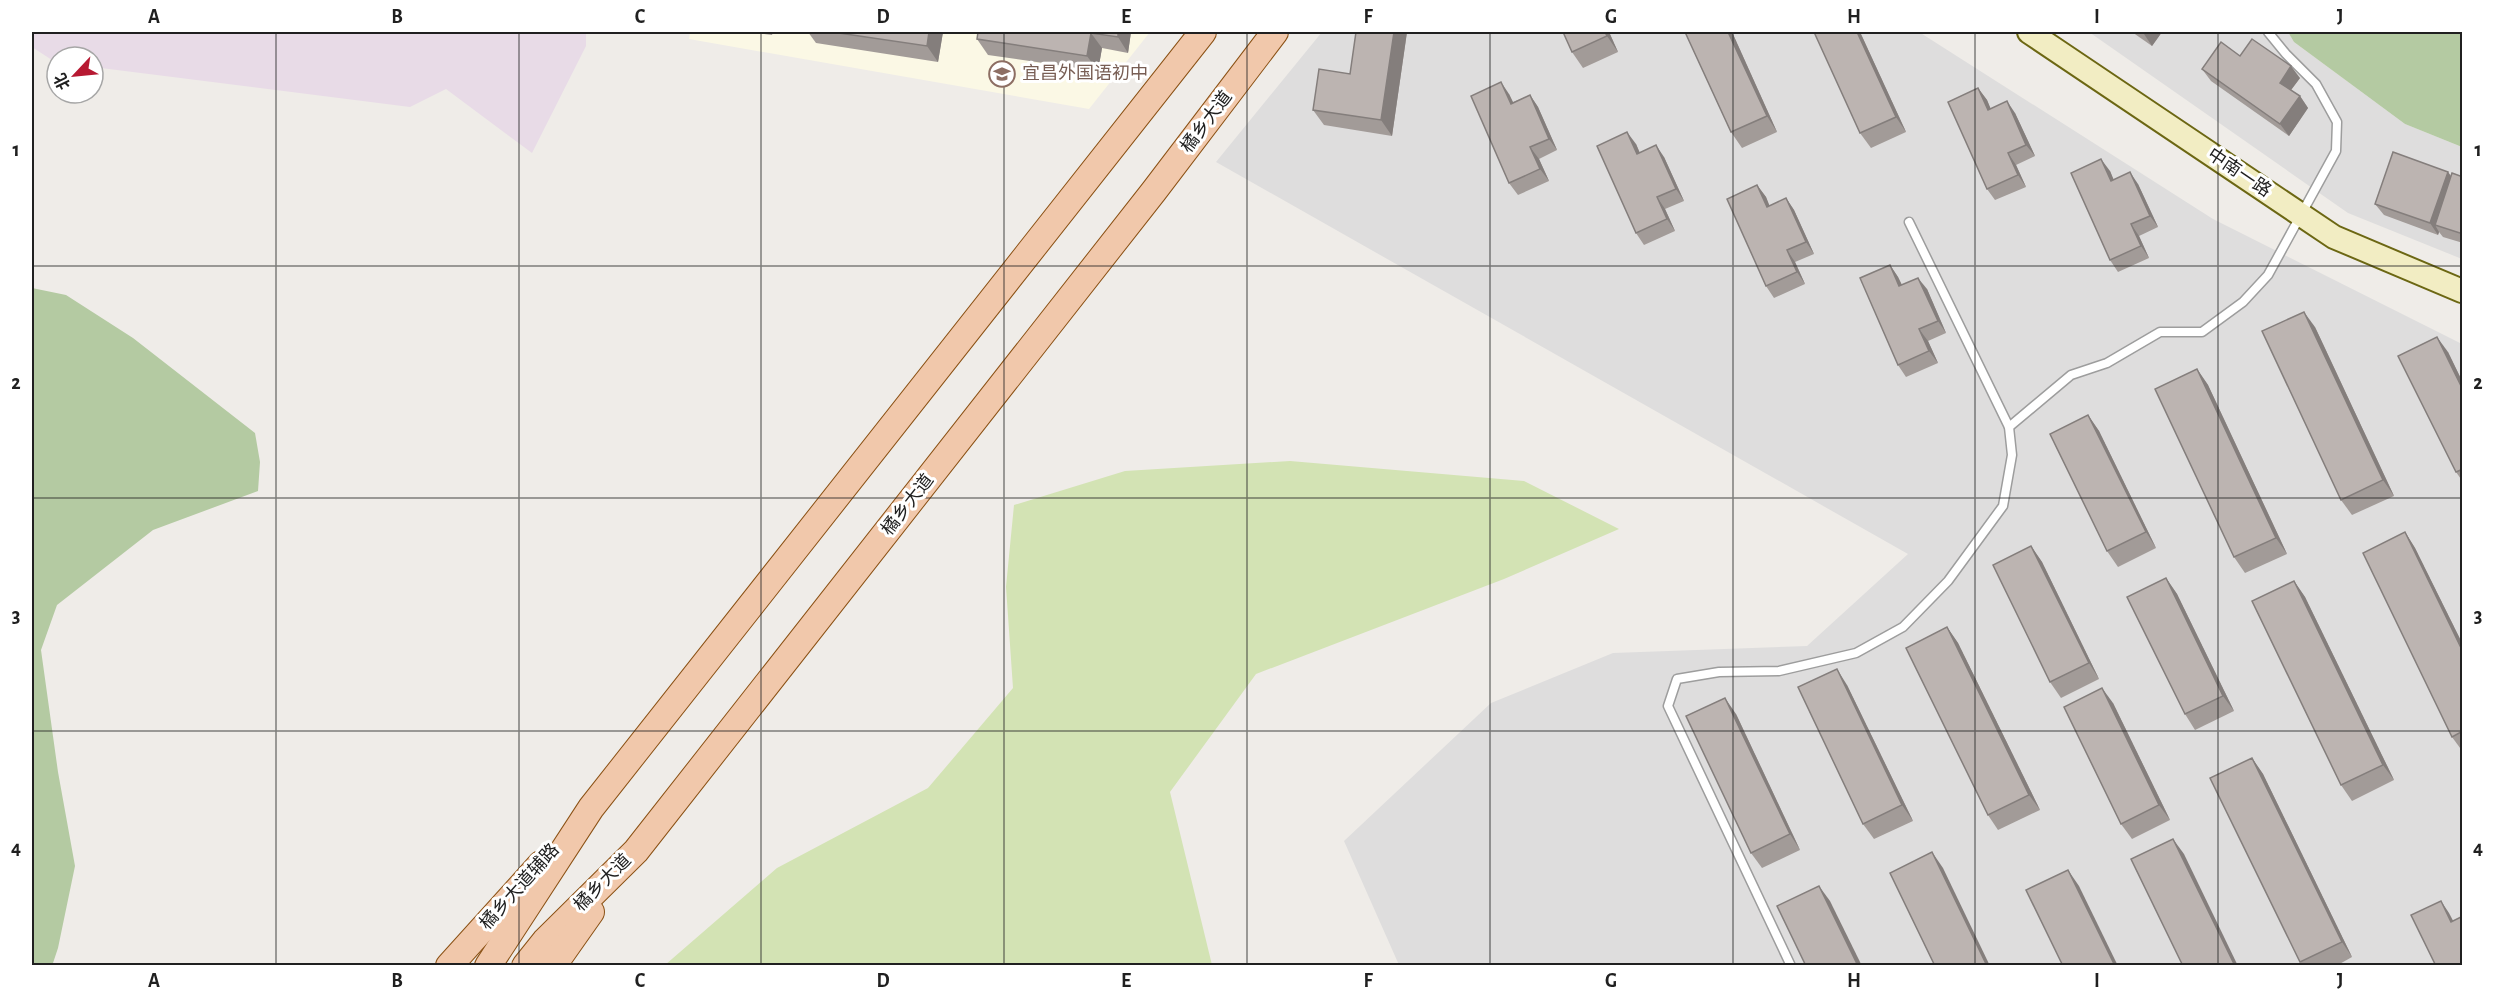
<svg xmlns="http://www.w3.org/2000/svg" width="2494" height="997" font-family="'Alegreya Sans','Noto Sans SC',sans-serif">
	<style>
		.residential { fill: #dedddd }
		.industrial { fill: #e8dbe7 }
		.education { fill: #fbf8e5 }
		.grass { fill: #d3e3b4 }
		.forest { fill: #b4caa2 }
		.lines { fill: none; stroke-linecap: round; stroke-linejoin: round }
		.lane-casing { stroke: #9d9d9d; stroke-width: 11 }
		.secondary-casing { stroke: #6c6713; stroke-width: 26 }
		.primary-casing { stroke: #8a5013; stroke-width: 28 }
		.lane { stroke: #fff; stroke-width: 8 }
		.secondary { stroke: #f2edc3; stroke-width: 22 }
		.primary { stroke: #f1c8ab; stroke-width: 26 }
		.wall { fill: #a29b98 }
		.shaded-wall { fill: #847e7c }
		.building { fill: #bcb4b1; stroke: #847e7c; stroke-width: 1.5 }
		.grid { fill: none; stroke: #202020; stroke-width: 1.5; stroke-opacity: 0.55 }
		.labels { text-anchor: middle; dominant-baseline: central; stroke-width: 6; stroke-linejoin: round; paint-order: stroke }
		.education-label { font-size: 18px; fill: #785e54; stroke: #fff; text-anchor: start }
		.street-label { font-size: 18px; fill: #202020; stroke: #fff }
		.neatline { fill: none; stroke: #202020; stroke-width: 2 }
		.grid-label { font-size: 20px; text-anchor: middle; font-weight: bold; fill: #202020 }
	</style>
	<rect width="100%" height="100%" fill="#efece8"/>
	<g class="residential">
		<path d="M1322,32H1919L2213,219L2462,344V965H1399L1344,841L1491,703L1613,653L1807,646L1908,554L1216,162Z"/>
		<path d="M2089,32H2288L2294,42L2405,124L2462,147V259L2348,213Z"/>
	</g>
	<path class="industrial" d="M32,32H586V46L532,153L446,89L410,107L93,67V57H57V63L55,62L32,47Z"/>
	<path class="education" d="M690,32H1150L1089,109L689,39Z"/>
	<path class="grass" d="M1290,461L1524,481L1619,529L1504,579L1256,674L1170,792L1212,965H665L777,868L928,788L1013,688L1006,587L1014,505L1125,471Z"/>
	<g class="forest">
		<path d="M2288,32H2462V147L2405,124L2294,42Z"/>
		<path d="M32,288L66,295L133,338L255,433L260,462L258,491L153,530L57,605L41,650L58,772L75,866L58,948L52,966L32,965Z"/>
	</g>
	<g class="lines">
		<g class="lane-casing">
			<g id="lane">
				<path d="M2009,427L2071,375L2107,363L2160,332H2202L2243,302L2268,275L2336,151L2337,122L2316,84L2286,54L2268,32"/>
				<path d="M1791,966L1668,706L1677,679L1719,672L1779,671L1856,653L1903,627L1948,581L2003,506L2012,455L2009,427L1909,222"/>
			</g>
		</g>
		<g class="secondary-casing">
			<path id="secondary" d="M2029,32L2334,237L2462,291"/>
		</g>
		<g class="primary-casing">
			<g id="primary">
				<path d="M449,966L541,864"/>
				<path d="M488,966L591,808L1203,32"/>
				<path d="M525,966L545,941L636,851L1154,191L1275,32"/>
				<path d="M553,966L591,912"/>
			</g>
		</g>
		<use href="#lane" class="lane"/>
		<use href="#secondary" class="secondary"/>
		<use href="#primary" class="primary"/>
	</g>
	<g class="wall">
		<path d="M747,32H773L772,35Z"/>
		<path d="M808,32H943L938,62L816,43Z"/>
		<path d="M978,32H1131L1128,53L1102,48L1098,71L988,55L977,39Z"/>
		<path d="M1356,32H1407L1392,136L1324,125L1313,110L1350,74Z"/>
		<path d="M1609,32L1618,52L1583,68L1572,52Z"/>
		<path d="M1685,32H1732L1777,132L1742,148L1731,132Z"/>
		<path d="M1860,32L1906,132L1871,148L1860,133Z"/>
		<path d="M2132,32H2162L2152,46Z"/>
		<path d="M2240,56L2300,78L2291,90L2300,96L2308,108L2289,136L2211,81L2202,69Z"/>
		<path d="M1978,88L1987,100L1990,108L2015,113L2035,156L2016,165L2026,187L1995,200L1987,189Z"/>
		<path d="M1509,94L1513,102L1530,95L1538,107L1557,150L1539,159L1549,181L1518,195L1509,183Z"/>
		<path d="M1636,144L1640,153L1664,157L1684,201L1665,209L1675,231L1644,245L1636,233Z"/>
		<path d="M2110,171L2113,179L2138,184L2158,227L2139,236L2149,258L2118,272L2110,260Z"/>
		<path d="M2448,172L2451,176L2463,177V243L2443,237L2439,232L2438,235L2384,215L2375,204Z"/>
		<path d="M1757,185L1766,197L1769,206L1786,198L1794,210L1814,254L1795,262L1805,284L1774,298L1766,286Z"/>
		<path d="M1890,265L1898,277L1902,285L1927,289L1946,333L1928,341L1938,363L1906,377L1898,365Z"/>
		<path d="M2315,327L2394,496L2352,515L2341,500Z"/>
		<path d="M2448,352L2463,383V482L2456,472Z"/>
		<path d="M2197,369L2208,385L2287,554L2245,573L2234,557Z"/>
		<path d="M2088,415L2099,431L2156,548L2118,567L2107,551Z"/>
		<path d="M2405,532L2415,548L2463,645V752L2452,737Z"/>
		<path d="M2031,546L2042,562L2099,679L2061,698L2050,682Z"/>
		<path d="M2166,578L2177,594L2234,711L2195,730L2185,714Z"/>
		<path d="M2294,581L2305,597L2394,780L2352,801L2341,785Z"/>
		<path d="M1947,627L1958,643L2040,810L1998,830L1988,815Z"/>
		<path d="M1847,685L1913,821L1874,839L1863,824Z"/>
		<path d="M2113,703L2170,820L2132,839L2121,824Z"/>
		<path d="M1736,714L1800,850L1762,868L1751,853Z"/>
		<path d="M2252,758L2263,774L2352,957L2336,966H2302L2300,962Z"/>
	</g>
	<g class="shaded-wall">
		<path d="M929,32H943L938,62L927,46Z"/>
		<path d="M1118,32H1131L1128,53L1118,37Z"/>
		<path d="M1394,32H1407L1392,136L1381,120Z"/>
		<path d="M1605,32H1609L1618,52L1607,36Z"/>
		<path d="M1728,32H1732L1777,132L1767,116Z"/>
		<path d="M1857,32H1860L1906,132L1896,117Z"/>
		<path d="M2145,32H2162L2152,46L2144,34Z"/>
		<path d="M1091,33L1102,48L1098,71L1087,56Z"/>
		<path d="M2291,66L2300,78L2288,94L2280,83Z"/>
		<path d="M1501,82L1509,94L1519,115L1511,104Z"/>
		<path d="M1978,88L1987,100L1996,121L1988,110Z"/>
		<path d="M1530,95L1538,107L1557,150L1549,139Z"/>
		<path d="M2300,96L2308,108L2289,136L2280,124Z"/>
		<path d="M2007,101L2015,113L2035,156L2026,145Z"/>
		<path d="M1627,132L1636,144L1645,166L1637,154Z"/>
		<path d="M1656,145L1664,157L1684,201L1676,189Z"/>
		<path d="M1530,147L1539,159L1549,181L1540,169Z"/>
		<path d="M2008,153L2016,165L2026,187L2018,175Z"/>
		<path d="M2101,159L2110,171L2119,192L2111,181Z"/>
		<path d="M2130,172L2138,184L2158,227L2150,216Z"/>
		<path d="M2448,172L2456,184L2435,225L2439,232L2438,235L2430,223Z"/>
		<path d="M1757,185L1766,197L1775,219L1767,207Z"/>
		<path d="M1657,197L1665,209L1675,231L1667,219Z"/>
		<path d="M1786,198L1794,210L1814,254L1806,242Z"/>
		<path d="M2131,224L2139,236L2149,258L2141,246Z"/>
		<path d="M1787,250L1795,262L1805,284L1797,272Z"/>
		<path d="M1890,265L1898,277L1908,298L1899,286Z"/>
		<path d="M1918,278L1927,289L1946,333L1938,321Z"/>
		<path d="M2304,312L2315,327L2394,496L2383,480Z"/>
		<path d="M1919,329L1928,341L1938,363L1929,351Z"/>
		<path d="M2437,337L2448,352L2463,383V390Z"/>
		<path d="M2197,369L2208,385L2287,554L2276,538Z"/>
		<path d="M2088,415L2099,431L2156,548L2146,532Z"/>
		<path d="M2405,532L2415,548L2463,645V652Z"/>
		<path d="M2031,546L2042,562L2099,679L2089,663Z"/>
		<path d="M2166,578L2177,594L2234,711L2223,696Z"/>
		<path d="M2294,581L2305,597L2394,780L2383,765Z"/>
		<path d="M1947,627L1958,643L2040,810L2029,795Z"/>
		<path d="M1837,669L1847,685L1913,821L1902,805Z"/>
		<path d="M2102,688L2113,703L2170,820L2159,805Z"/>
		<path d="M1725,698L1736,714L1800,850L1790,834Z"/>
		<path d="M2252,758L2263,774L2352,957L2342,942Z"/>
		<path d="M2173,839L2184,854L2238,966H2235Z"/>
		<path d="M1932,852L1943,868L1990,966H1987Z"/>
		<path d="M2068,870L2079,886L2118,966H2115Z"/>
		<path d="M1819,886L1830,901L1862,966H1858Z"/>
		<path d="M2441,901L2449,913L2460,934L2451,922Z"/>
	</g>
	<g class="building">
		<path d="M832,32H929L927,46Z"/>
		<path d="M978,32H1118V37L1091,33L1087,56L977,39Z"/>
		<path d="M1356,32H1394L1381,120L1313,110L1319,69L1350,74Z"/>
		<path d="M1563,32H1605L1607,36L1572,52Z"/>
		<path d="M1685,32H1728L1767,116L1731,132Z"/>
		<path d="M1814,32H1857L1896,117L1860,133Z"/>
		<path d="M2252,39L2291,66L2280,83L2300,96L2280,124L2202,69L2221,42L2240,56Z"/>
		<path d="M1501,82L1511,104L1530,95L1549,139L1530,147L1540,169L1509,183L1471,96Z"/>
		<path d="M1978,88L1988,110L2007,101L2026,145L2008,153L2018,175L1987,189L1948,102Z"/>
		<path d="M1627,132L1637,154L1656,145L1676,189L1657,197L1667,219L1636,233L1597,146Z"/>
		<path d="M2393,152L2448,172L2430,223L2375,204Z"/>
		<path d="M2101,159L2111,181L2130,172L2150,216L2131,224L2141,246L2110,260L2071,173Z"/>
		<path d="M2452,173L2463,177V234L2435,225Z"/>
		<path d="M1757,185L1767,207L1786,198L1806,242L1787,250L1797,272L1766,286L1727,199Z"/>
		<path d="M1890,265L1899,286L1918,278L1938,321L1919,329L1929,351L1898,365L1860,278Z"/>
		<path d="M2304,312L2383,480L2341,500L2262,331Z"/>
		<path d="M2437,337L2463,390V469L2456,472L2398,356Z"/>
		<path d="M2197,369L2276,538L2234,557L2155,389Z"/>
		<path d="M2088,415L2146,532L2107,551L2050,434Z"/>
		<path d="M2405,532L2463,652V731L2452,737L2363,553Z"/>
		<path d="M2031,546L2089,663L2050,682L1993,565Z"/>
		<path d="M2166,578L2223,696L2185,714L2127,597Z"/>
		<path d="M2294,581L2383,765L2341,785L2252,601Z"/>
		<path d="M1947,627L2029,795L1988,815L1906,648Z"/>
		<path d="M1837,669L1902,805L1863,824L1798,687Z"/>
		<path d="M2102,688L2159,805L2121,824L2064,707Z"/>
		<path d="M1725,698L1790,834L1751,853L1686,716Z"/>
		<path d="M2252,758L2342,942L2300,962L2210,778Z"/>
		<path d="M2173,839L2235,966H2183L2131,859Z"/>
		<path d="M1932,852L1987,966H1935L1890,873Z"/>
		<path d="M2068,870L2115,966H2063L2026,890Z"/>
		<path d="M1819,886L1858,966H1806L1777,906Z"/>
		<path d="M2441,901L2451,922L2463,916V966H2436L2411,915Z"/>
	</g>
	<path class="grid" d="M276,32V966M519,32V966M761,32V966M1004,32V966M1247,32V966M1490,32V966M1733,32V966M1975,32V966M2218,32V966M32,266H2462M32,498H2462M32,731H2462"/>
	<defs>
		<g id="school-ring" transform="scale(1.35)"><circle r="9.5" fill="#fff" stroke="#8d6e63" stroke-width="1.5"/><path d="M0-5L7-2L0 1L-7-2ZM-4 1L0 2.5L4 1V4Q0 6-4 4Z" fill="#8d6e63"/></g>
	</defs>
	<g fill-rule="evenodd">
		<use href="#school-ring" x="1002" y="74"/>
	</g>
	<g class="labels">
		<g class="education-label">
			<text x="1022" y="74">宜昌外国语初中</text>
		</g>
		<g class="street-label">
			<text transform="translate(1207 122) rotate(-53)">橘乡大道</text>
			<text transform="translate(2239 173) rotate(34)">中南一路</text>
			<text transform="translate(908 505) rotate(-52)">橘乡大道</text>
			<text transform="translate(603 883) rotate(-45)">橘乡大道</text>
			<text transform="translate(520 887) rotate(-48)">橘乡大道辅路</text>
		</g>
	</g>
	<rect width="2494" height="997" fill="none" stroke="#ffffff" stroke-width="66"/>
	<g transform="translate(75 75) rotate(244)"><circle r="28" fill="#ffffff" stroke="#a6a6a6" stroke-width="1.5"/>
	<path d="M0-4.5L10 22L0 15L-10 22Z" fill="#b71932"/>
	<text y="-9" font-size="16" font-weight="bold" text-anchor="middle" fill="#202020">北</text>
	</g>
	<rect x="33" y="33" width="2428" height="931" class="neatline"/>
	<g class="grid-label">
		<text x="154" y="23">A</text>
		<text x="397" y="23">B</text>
		<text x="640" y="23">C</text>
		<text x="883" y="23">D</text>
		<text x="1126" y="23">E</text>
		<text x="1368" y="23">F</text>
		<text x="1611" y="23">G</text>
		<text x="1854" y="23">H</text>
		<text x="2097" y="23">I</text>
		<text x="2340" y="23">J</text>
		<text x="16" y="156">1</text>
		<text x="2478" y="156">1</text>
		<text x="16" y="389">2</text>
		<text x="2478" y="389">2</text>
		<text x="16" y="622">3</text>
		<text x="2478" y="622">3</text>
		<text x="16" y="854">4</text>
		<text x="2478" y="854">4</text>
		<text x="154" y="987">A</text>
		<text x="397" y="987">B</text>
		<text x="640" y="987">C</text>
		<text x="883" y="987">D</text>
		<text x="1126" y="987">E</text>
		<text x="1368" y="987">F</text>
		<text x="1611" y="987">G</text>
		<text x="1854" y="987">H</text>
		<text x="2097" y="987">I</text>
		<text x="2340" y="987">J</text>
	</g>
</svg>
